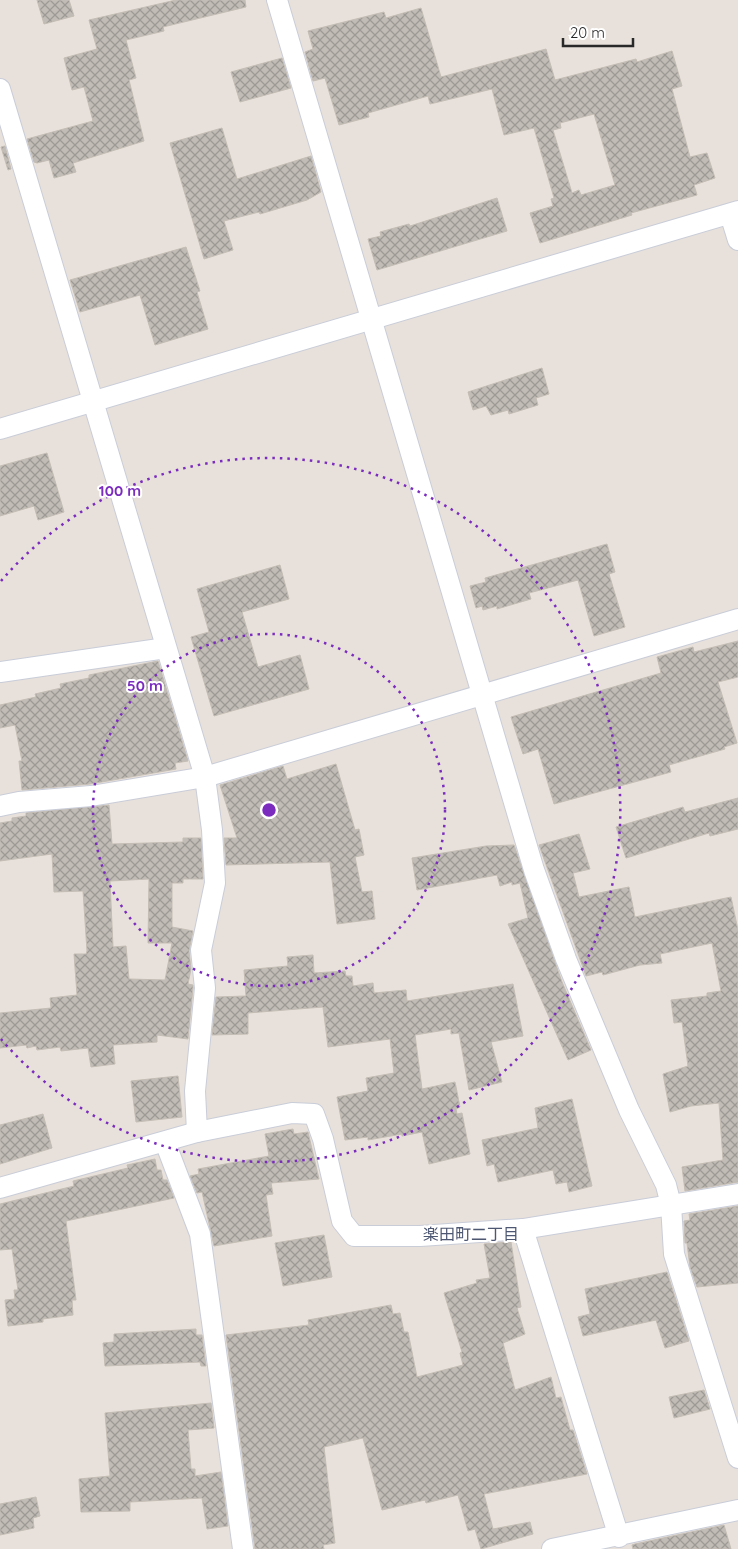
<svg xmlns="http://www.w3.org/2000/svg" width="738" height="1549" font-family="Quicksand,'Noto Sans JP',sans-serif">
	<style>
		.building { fill: url(#building-cross-hatch); stroke: #c3bdb5; fill-rule: evenodd }
		.lines { fill: none; stroke-linecap: round; stroke-linejoin: round }
		.street-casing { stroke: #c9cdd8; stroke-width: 22 }
		.street { stroke: #fff; stroke-width: 20 }
		.ring { fill: none; stroke: #7b2cbf; stroke-width: 2.5; stroke-dasharray: 2.5 5 }
		.labels { text-anchor: middle; dominant-baseline: central; stroke-width: 4; stroke-linejoin: round; paint-order: stroke }
		.neighbourhood-label { font-size: 16px; fill: #4e5772; stroke: #fff }
		.centre { fill: #7b2cbf; stroke: #fff; stroke-width: 2.5 }
		.ring-label { font-size: 15px; text-anchor: middle; font-weight: bold; fill: #7b2cbf; stroke: #fff; stroke-width: 4; stroke-linejoin: round; paint-order: stroke }
	</style>
	<defs>
		<pattern id="building-cross-hatch" width="8" height="8" patternUnits="userSpaceOnUse" patternTransform="scale(1.25)"><rect width="8" height="8" fill="#c1bcb6"/><path d="M0 0l8 8M0 8l8-8" fill="none" stroke="#9d9994"/></pattern>
	</defs>
	<rect width="100%" height="100%" fill="#e8e1db"/>
	<g class="building">
		<path d="M37,0H69L74,16L44,24Z"/>
		<path d="M176,0H245L246,7L163,27L164,31L126,40L136,78L129,80L144,141L73,163L76,172L54,178L49,160L37,163L34,162L27,139L93,121L84,87L72,90L64,58L97,49L89,20Z"/>
		<path d="M421,8L441,77L546,49L555,80L636,59L637,62L672,51L682,86L672,89L690,157L707,153L715,178L694,185L697,195L631,213L632,215L540,243L530,213L553,206L551,199L554,198L534,128L504,135L492,89L430,104L428,96L368,113L369,117L339,125L325,78L313,81L305,52L313,49L308,31L384,12L386,18ZM594,114L615,185L581,195L579,190L572,193L553,130L561,128L560,123Z"/>
		<path d="M282,58L291,88L240,102L231,72Z"/>
		<path d="M222,128L237,179L311,156L321,192L307,200L260,214L259,212L224,221L233,250L204,259L170,143Z"/>
		<path d="M5,146L11,169L8,170L1,147Z"/>
		<path d="M497,198L507,231L377,270L368,239L381,236L380,232L409,224L410,226Z"/>
		<path d="M186,247L200,291L197,292L208,329L155,345L140,295L80,312L70,280Z"/>
		<path d="M542,368L549,394L536,398L538,405L509,414L508,410L491,415L486,406L473,410L468,392Z"/>
		<path d="M47,453L64,512L38,520L34,506L0,516V466Z"/>
		<path d="M607,544L615,572L609,574L625,627L594,636L578,580L529,593L531,599L497,609V606L483,610L482,606L476,608L470,586L486,582L485,578Z"/>
		<path d="M280,565L289,599L242,612L258,667L300,655L309,689L214,716L191,637L209,632L197,589Z"/>
		<path d="M738,641V677L718,682L737,743L724,747L725,749L669,765L671,772L554,804L538,749L523,754L511,717L661,673L657,657L693,647L694,652Z"/>
		<path d="M158,661L188,761L175,763L176,769L136,776L90,784L22,790L19,761H22L15,725L0,728V705L36,697L35,694L61,688L60,684L89,678V675Z"/>
		<path d="M336,764L355,830L359,829L364,855L355,857L362,892L372,891L375,919L337,924L330,862L226,865L224,838H237L220,785L283,766L287,779Z"/>
		<path d="M738,798V829L710,836L709,833L626,858L616,827L683,807L685,812Z"/>
		<path d="M109,805L112,844L183,842V838H201L203,879H183V883H172V927L193,931L189,951L191,969L188,984L193,985V988L188,1039L157,1035V1042L113,1045L115,1064L91,1067L88,1048L61,1051L60,1047L37,1050L36,1046L27,1048L26,1045L0,1048V1013L51,1008L50,998L77,995L74,954H86L87,951L83,891L54,892L52,854L0,861V823L12,821V818L26,816V813ZM149,879L148,943H172L165,980L129,979L126,946L113,947L110,881Z"/>
		<path d="M579,834L590,869L573,873L579,897L629,887L635,917L731,897L738,930V1182L685,1191L682,1167L723,1160L719,1103L691,1106L670,1112L663,1074L688,1066L682,1022L674,1023L671,1000L707,996V993L721,991L712,943L660,954L662,963L640,965L603,975L602,972L586,976L539,845Z"/>
		<path d="M514,845L562,982L591,1050L568,1060L508,924L528,918L520,883L512,885V882L500,886L497,875L417,890L412,858L486,846Z"/>
		<path d="M313,955L314,973L345,971L346,976H352L353,986L373,983L374,993L406,990L407,1001L513,984L523,1036L491,1042L502,1082L469,1090L459,1033L451,1034V1029L415,1035L422,1089L455,1082L460,1107L456,1109L457,1114L462,1113L470,1154L429,1164L422,1132L402,1136V1134L368,1140V1137L345,1140L337,1097L368,1091L366,1078L394,1073L390,1039L328,1047L323,1007L248,1013V1034L212,1035L216,997L246,996L244,970L288,966L287,957Z"/>
		<path d="M178,1076L182,1117L136,1122L131,1081Z"/>
		<path d="M572,1099L592,1186L569,1192L567,1182L556,1184L553,1170L498,1182L494,1164L487,1166L482,1140L538,1128L535,1108Z"/>
		<path d="M43,1114L52,1148L0,1164V1125Z"/>
		<path d="M293,1129L294,1134L308,1132L319,1179L271,1183L273,1194L266,1195L272,1236L214,1246L202,1192L197,1193L190,1176L199,1174L198,1169L269,1156L265,1134Z"/>
		<path d="M155,1159L157,1170H161L163,1180H167L174,1198L66,1221L76,1300H72L73,1315L43,1319V1322L8,1326L5,1300L15,1299L14,1290H18L12,1249L0,1250V1204L74,1186L73,1181L128,1168L127,1165Z"/>
		<path d="M738,1206V1283L697,1287L690,1267L687,1243H685L684,1221L690,1220L689,1214Z"/>
		<path d="M324,1235L332,1277L283,1286L275,1243Z"/>
		<path d="M511,1242L521,1307L517,1308L525,1334L503,1343L515,1390L551,1377L556,1398L561,1397L570,1430H573L587,1474L484,1494L493,1529L530,1522L533,1534L481,1549L475,1529L468,1531L458,1495L426,1503L425,1500L382,1510L363,1438L324,1447L335,1543L323,1545L324,1549H255L226,1335L309,1325L308,1320L391,1305L393,1314L400,1313L404,1332H408L417,1377L463,1365L460,1353L462,1352L444,1293L477,1283L476,1280L490,1278L484,1244Z"/>
		<path d="M667,1272L689,1341L665,1348L656,1320L583,1336L578,1317L590,1314L585,1289Z"/>
		<path d="M196,1329V1335H202L206,1366H201L200,1362L105,1366L103,1343L114,1342V1334Z"/>
		<path d="M704,1390L710,1409L674,1418L669,1397Z"/>
		<path d="M211,1403L214,1428L188,1430L191,1469H195V1476L221,1472L228,1526L207,1529L202,1498L130,1502V1511L81,1512L79,1479L110,1476L105,1413Z"/>
		<path d="M36,1497L40,1516L33,1518L34,1528L0,1535V1504Z"/>
		<path d="M724,1525L731,1549H633L632,1545L635,1544Z"/>
	</g>
	<g class="lines">
		<g class="street-casing">
			<g id="street">
				<path d="M277,0L534,870L566,959L629,1110L666,1185L671,1205L674,1254L738,1458"/>
				<path d="M0,89L205,777L212,830L215,883L201,950L205,988L195,1091L197,1132"/>
				<path d="M730,214L738,240"/>
				<path d="M0,429L738,211"/>
				<path d="M0,672L166,648"/>
				<path d="M0,806L19,802L91,796L205,777L738,619"/>
				<path d="M165,1142L200,1234L243,1549"/>
				<path d="M0,1188L197,1132L292,1113L314,1114L323,1139L342,1221L354,1236H420L523,1229L619,1537"/>
				<path d="M523,1229L738,1194"/>
				<path d="M552,1549L738,1510"/>
			</g>
		</g>
		<use href="#street" class="street"/>
	</g>
	<g class="ring">
		<circle cx="269" cy="810" r="176"/>
		<path d="M1 581A352 352 0 1 1 1 1039"/>
	</g>
	<g class="labels">
		<g class="neighbourhood-label">
			<text x="471" y="1234">楽田町二丁目</text>
		</g>
	</g>
	<circle cx="269" cy="810" r="8" class="centre"/>
	<g class="ring-label">
		<text x="120" y="496">100 m</text>
		<text x="145" y="691">50 m</text>
	</g>
	<path d="M563 38v8h70v-8" fill="none" stroke="#282828" stroke-width="2.5"/>
	<text x="570" y="38" font-size="15" fill="#282828" stroke="#ffffff" stroke-width="4" paint-order="stroke">20 m</text>
</svg>
